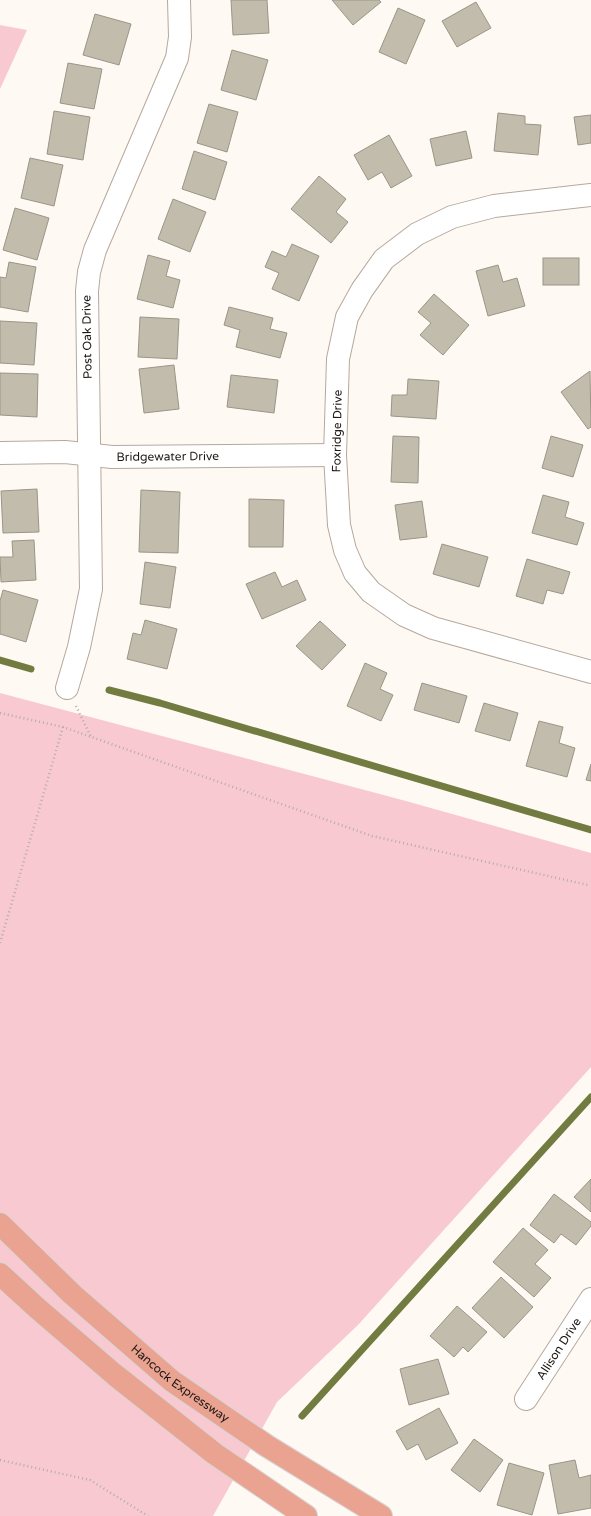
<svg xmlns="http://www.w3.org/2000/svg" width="591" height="1516" font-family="'Varela Round',sans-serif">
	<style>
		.green { fill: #f9c9d1 }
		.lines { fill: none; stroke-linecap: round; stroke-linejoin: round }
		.stream { stroke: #727b40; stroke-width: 7 }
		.building { fill: #c2bcad; stroke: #9a9586 }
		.minor-casing { stroke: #b6a89d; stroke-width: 24 }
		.primary-casing { stroke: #d6d5d5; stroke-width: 24 }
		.path { stroke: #b3ada9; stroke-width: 2.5; stroke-dasharray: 1 3; stroke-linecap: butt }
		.minor { stroke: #fff; stroke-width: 22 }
		.primary { stroke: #eaa291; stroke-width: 22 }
		.labels { text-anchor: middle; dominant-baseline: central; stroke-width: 4; stroke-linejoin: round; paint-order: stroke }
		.street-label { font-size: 12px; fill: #1d1814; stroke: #fff }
	</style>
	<rect width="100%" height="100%" fill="#fff9f4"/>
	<g class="green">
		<path d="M0,25L27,30L0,89Z"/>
		<path d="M0,693L406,801L591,853V1067L358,1325L277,1402L213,1516H0Z"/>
	</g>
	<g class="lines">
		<g class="stream">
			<path d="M0,660L31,669"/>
			<path d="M109,690L160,703L591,830"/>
			<path d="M302,1416L591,1097"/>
		</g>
	</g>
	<g class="building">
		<path d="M231,0H267L269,33L233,35Z"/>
		<path d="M332,0H379L381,2L353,25Z"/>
		<path d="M476,2L491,28L457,47L442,21Z"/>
		<path d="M398,8L425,20L406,64L379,52Z"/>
		<path d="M95,14L131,24L119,65L83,55Z"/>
		<path d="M232,50L268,60L256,100L221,90Z"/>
		<path d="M68,63L102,69L94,109L60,103Z"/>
		<path d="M209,104L238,112L227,152L197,143Z"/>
		<path d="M54,111L90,117L83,160L47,154Z"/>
		<path d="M498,113L525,116V124L541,125L538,155L494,151Z"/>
		<path d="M591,115V143L578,145L574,117Z"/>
		<path d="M466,131L472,158L436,166L430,139Z"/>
		<path d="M389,135L412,176L391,188L382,172L368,180L354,155Z"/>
		<path d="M194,151L227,162L215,200L182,189Z"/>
		<path d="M30,158L63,165L54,206L21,198Z"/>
		<path d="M319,176L346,199L336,212L348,222L331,243L291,209Z"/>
		<path d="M173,199L206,212L190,252L158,239Z"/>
		<path d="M15,208L49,218L37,260L3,250Z"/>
		<path d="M292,244L319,256L299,301L272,289L279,273L265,267L272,251L286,257Z"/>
		<path d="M148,255L170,261L166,276L180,280L173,308L137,299Z"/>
		<rect x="543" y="258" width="36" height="27"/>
		<path d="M9,262L36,267L28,312L0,307V277L6,278Z"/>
		<path d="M498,265L503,282L517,278L525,306L488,316L476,271Z"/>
		<path d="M434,294L469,325L443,355L420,335L431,323L418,312Z"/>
		<path d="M229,307L273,318L270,329L287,333L280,358L236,347L240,330L224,325Z"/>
		<path d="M140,317L179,319L177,359L138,357Z"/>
		<path d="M0,321L37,323L34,365L0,363Z"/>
		<path d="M174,365L179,409L144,413L139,369Z"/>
		<path d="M590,371L591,427L588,429L561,392Z"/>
		<path d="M0,373L38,374L37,417L0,415Z"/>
		<path d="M231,375L278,380L274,413L227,407Z"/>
		<path d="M408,379L439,381L436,419L391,416L392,395H407Z"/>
		<path d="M393,436L419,437L418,483L391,482Z"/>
		<path d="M551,436L583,445L573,477L542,468Z"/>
		<path d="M37,489L39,532L3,533L1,491Z"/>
		<path d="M141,490L180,492L178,553L139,552Z"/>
		<path d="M543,495L569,502L565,517L584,523L577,545L532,533Z"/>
		<path d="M249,499L284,500L283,547H249Z"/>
		<path d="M422,501L427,537L400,540L395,505Z"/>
		<path d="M34,540L36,580L1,582L0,557H13L12,541Z"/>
		<path d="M442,544L488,557L479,587L433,574Z"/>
		<path d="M527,559L570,572L563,594L547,590L543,604L516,596Z"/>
		<path d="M145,562L176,567L170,608L140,604Z"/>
		<path d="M275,572L282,587L297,580L306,600L262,619L246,584Z"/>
		<path d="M3,590L38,600L26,642L0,634V601Z"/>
		<path d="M145,620L177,629L167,669L127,659L133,633L141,635Z"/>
		<path d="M320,621L346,645L322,670L296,646Z"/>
		<path d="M365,663L387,673L380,689L393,695L381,721L347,706Z"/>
		<path d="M422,683L467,696L459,723L414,710Z"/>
		<path d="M484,703L518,713L510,741L475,731Z"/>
		<path d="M539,721L563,727L559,743L575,748L567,777L526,766Z"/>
		<path d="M591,764V781L586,780Z"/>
		<path d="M591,1179V1212L574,1197Z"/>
		<path d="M554,1194L591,1222V1226L576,1245L561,1234L554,1243L530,1225Z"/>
		<path d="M523,1228L548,1250L535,1264L551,1278L534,1297L493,1262Z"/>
		<path d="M501,1277L533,1307L504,1338L472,1308Z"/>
		<path d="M457,1306L487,1332L468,1352L463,1347L454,1357L430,1336Z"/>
		<path d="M438,1359L449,1394L409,1405L400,1369Z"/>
		<path d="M439,1408L458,1443L426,1460L418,1444L407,1450L396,1431Z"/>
		<path d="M474,1439L503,1460L480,1492L451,1470Z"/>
		<path d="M575,1460L579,1478L591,1475V1508L558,1514L549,1465Z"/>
		<path d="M509,1463L544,1473L532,1515L497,1505Z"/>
	</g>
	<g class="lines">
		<g class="minor-casing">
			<g id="minor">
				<path d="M591,195L494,206L452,217L417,234L384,259L362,290L347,317L338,359L335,455L339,525L345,550L355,573L371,592L404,615L433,628L591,672"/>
				<path id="s1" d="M0,453L65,452L112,457L335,455"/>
				<path d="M67,688L79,647L91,589L87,291L89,272L95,250L177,58L180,37L179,0"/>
				<path id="s2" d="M526,1399L591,1299"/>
			</g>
		</g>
		<g class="primary-casing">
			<g id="primary">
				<path id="s3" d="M0,1224L73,1295L172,1381L267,1446L381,1516"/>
				<path d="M0,1274L37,1308L115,1375L215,1454L306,1516"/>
			</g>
		</g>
		<g class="path">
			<path d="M76,706L91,737"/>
			<path d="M0,713L63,727L372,836L588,885"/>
			<path d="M0,943L63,727"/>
			<path d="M0,1460L90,1480L148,1516"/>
		</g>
		<use href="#minor" class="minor"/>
		<use href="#primary" class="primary"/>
	</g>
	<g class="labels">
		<g class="street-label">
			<text transform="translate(87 337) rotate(-91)">Post Oak Drive</text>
			<text transform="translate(337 431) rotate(-89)">Foxridge Drive</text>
			<text stroke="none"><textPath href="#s1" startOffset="168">Bridgewater Drive</textPath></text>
			<text stroke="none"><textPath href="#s2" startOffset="60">Allison Drive</textPath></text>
			<text stroke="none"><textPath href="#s3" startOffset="241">Hancock Expressway</textPath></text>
		</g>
	</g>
</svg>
